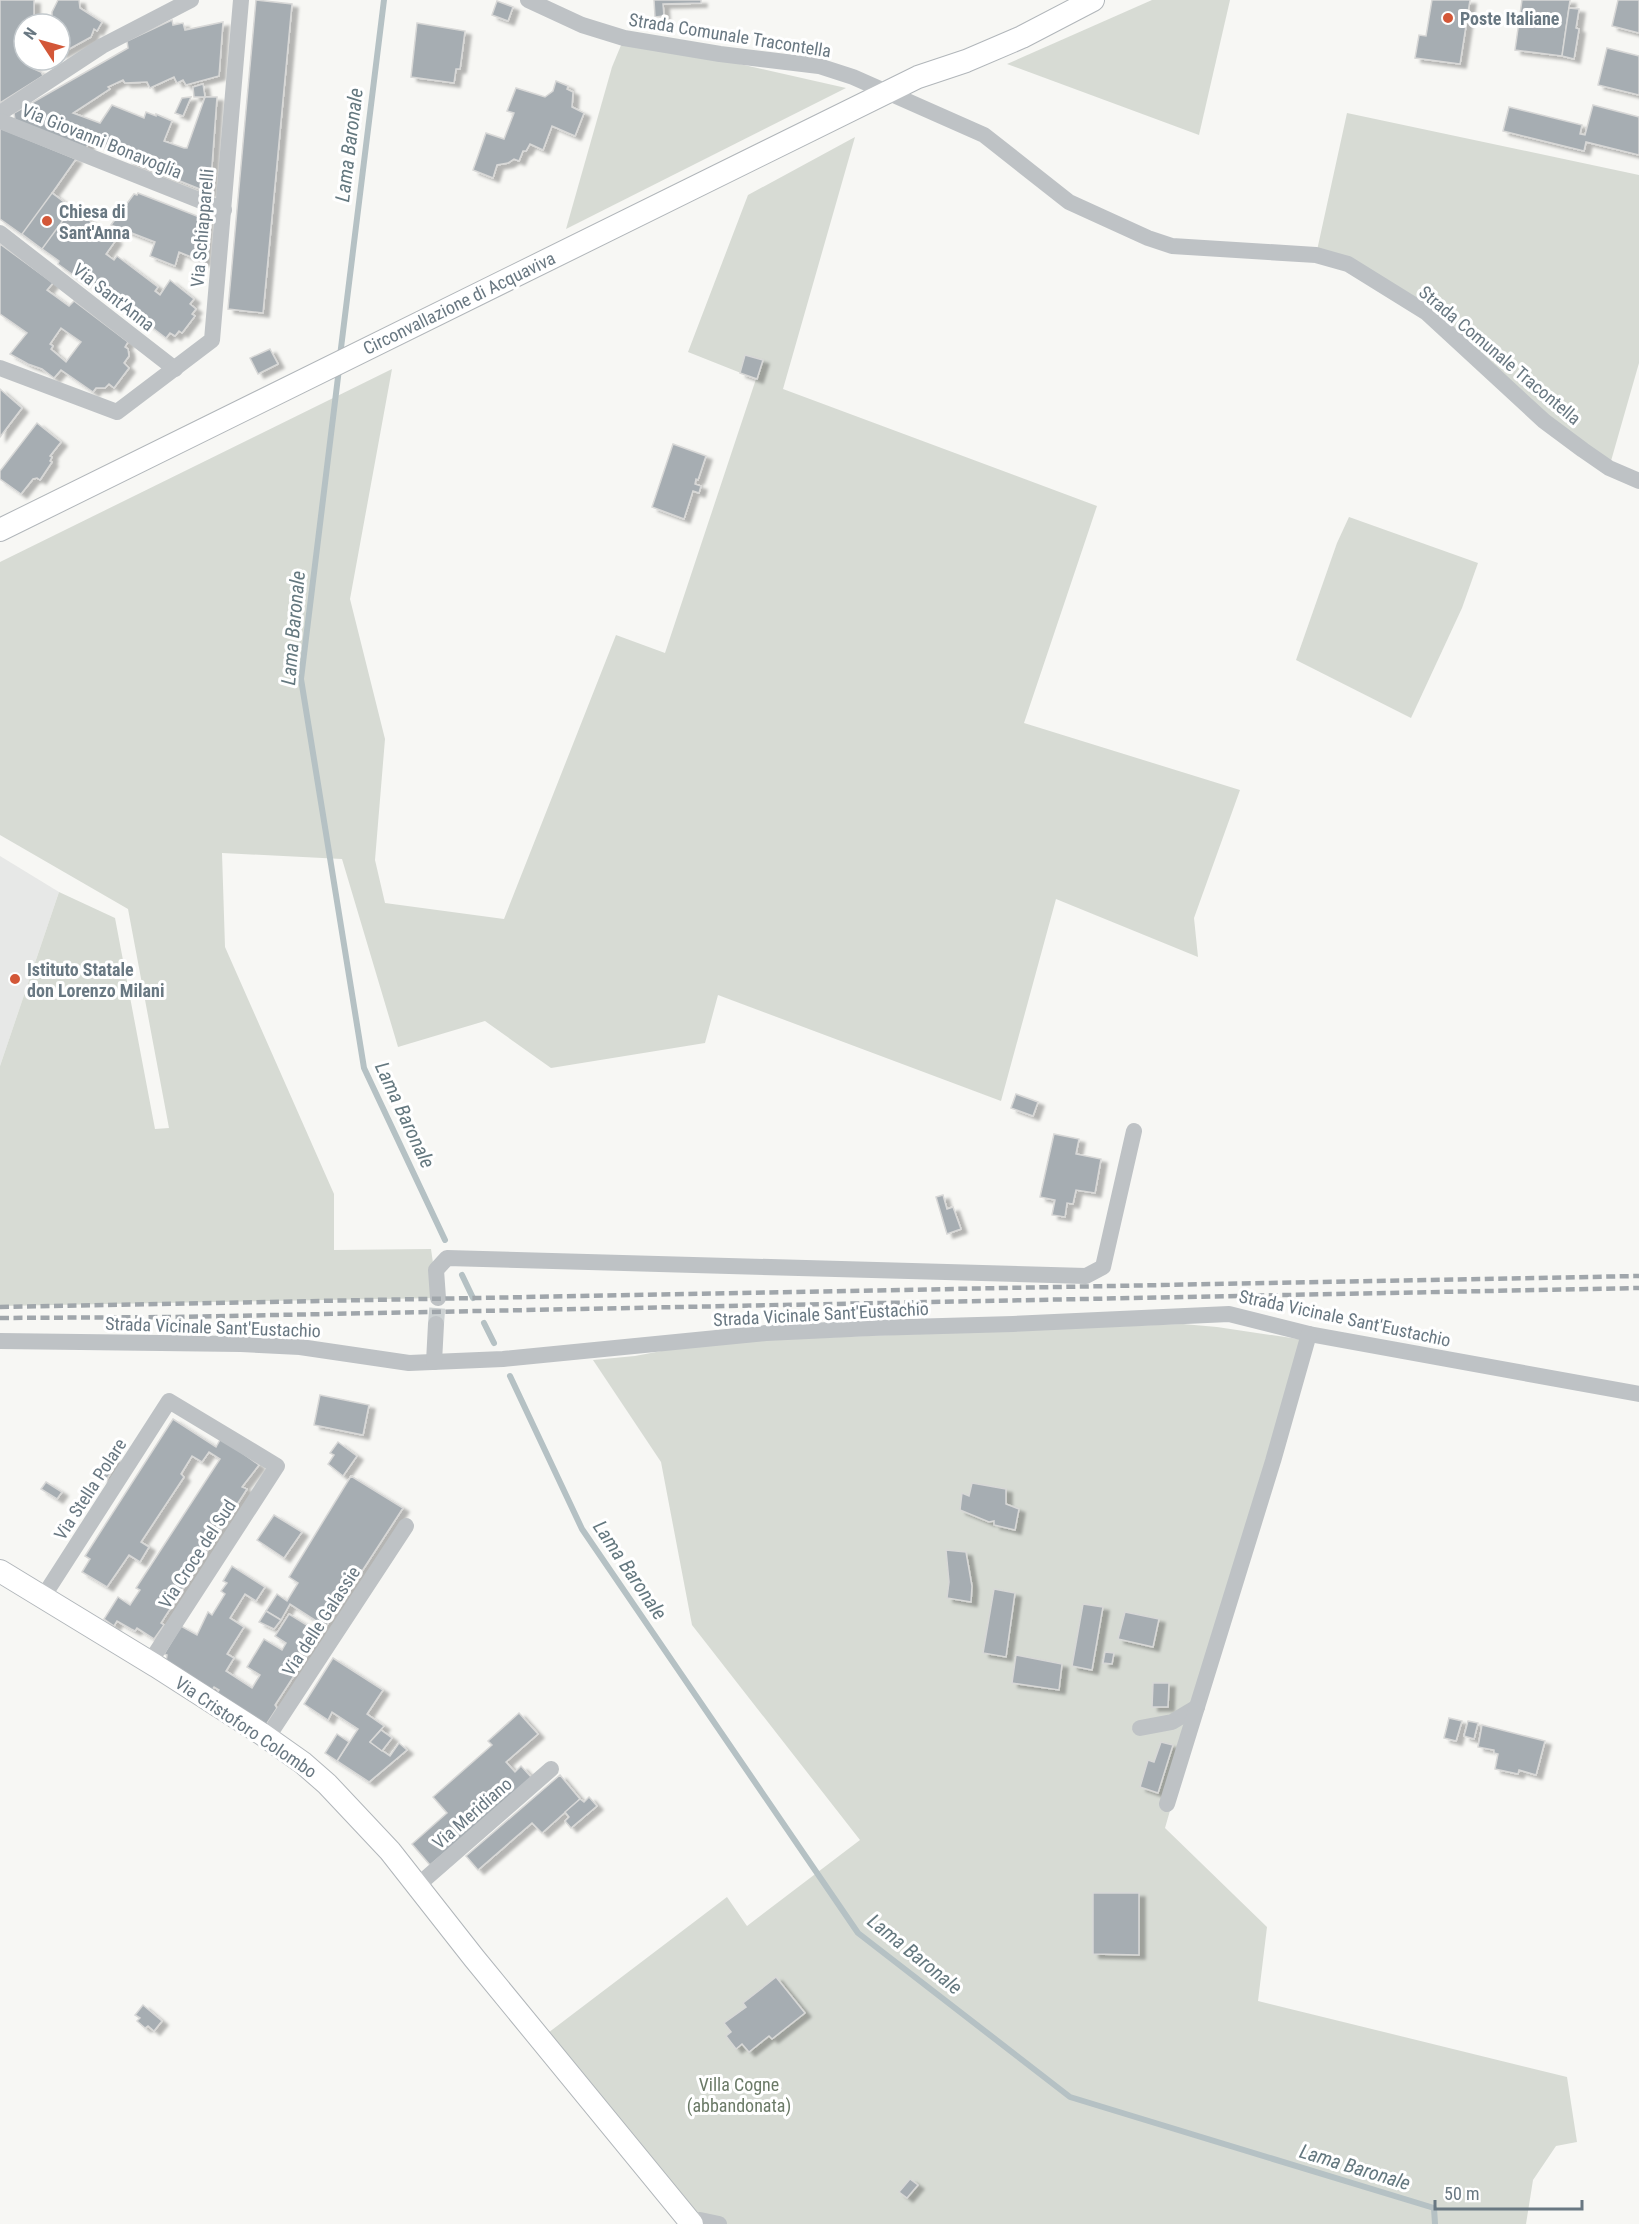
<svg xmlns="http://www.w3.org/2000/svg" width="1639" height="2224" font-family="'Roboto Condensed',sans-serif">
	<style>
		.built { fill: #e7e8e7 }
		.green { fill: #d7dbd4 }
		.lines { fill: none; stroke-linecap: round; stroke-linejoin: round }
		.stream { stroke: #b5c1c4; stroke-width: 6 }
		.building { fill: #a6adb2; stroke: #d8d8d7; stroke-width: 1.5; fill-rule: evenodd; filter: url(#shadow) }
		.street-tunnel { stroke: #ccd1d2; stroke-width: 16; stroke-dasharray: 16 8; stroke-linecap: butt }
		.secondary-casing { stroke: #b1b6ba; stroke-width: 24 }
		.street { stroke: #bec2c5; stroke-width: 16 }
		.secondary { stroke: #fff; stroke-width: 22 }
		.rail { stroke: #a0a6ab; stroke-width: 4.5; stroke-dasharray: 9 4.5; stroke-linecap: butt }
		.poi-dot { fill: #d35738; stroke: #fff; stroke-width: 2 }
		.labels { text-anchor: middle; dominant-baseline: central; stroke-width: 6; stroke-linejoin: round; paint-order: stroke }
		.poi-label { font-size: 18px; font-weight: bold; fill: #697882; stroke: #fff; text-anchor: start }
		.street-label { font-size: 18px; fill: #697882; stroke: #fff }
		.park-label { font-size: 18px; fill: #6b7a67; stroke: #fff }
		.water-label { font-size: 20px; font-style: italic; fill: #64787f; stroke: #fff }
	</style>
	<defs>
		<filter id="shadow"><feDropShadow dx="6" dy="4" stdDeviation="1.5" flood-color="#0004"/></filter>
	</defs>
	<rect width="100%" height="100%" fill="#f7f7f4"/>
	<path class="built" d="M0,856L59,892L0,1066Z"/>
	<g class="green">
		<path d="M1152,0H1230L1199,135L1007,64Z"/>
		<path d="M624,38L846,88L566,229L612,67Z"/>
		<path d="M1347,113L1639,175V363L1609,468L1438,323L1316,255Z"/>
		<path d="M855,137L783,389L1097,506L1024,723L1240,790L1194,918L1198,957L1056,899L1001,1101L718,995L705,1043L551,1068L485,1021L398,1047L342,859L222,853L225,947L334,1194V1250L431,1249L438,1298L0,1306V1066L59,892L115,918L155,1129L169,1128L128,909L0,835V562L392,369L350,599L385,739L375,860L385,903L504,919L616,635L665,653L756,379L688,352L748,195Z"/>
		<path d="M1349,517L1478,563L1462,608L1411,718L1296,660L1337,543Z"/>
		<path d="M1183,1324L1217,1327L1305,1340L1165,1828L1267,1927L1258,2001L1567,2077L1577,2142L1556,2146L1533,2180L1526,2224H692L540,2039L727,1897L747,1926L860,1840L692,1625L661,1462L593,1360L635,1356L709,1342Z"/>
	</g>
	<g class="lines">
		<g class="stream">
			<path d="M340,356L384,0"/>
			<path d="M339,369L301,679L364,1068L445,1240"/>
			<path d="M462,1275L473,1298"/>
			<path d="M484,1323L494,1343"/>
			<path d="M510,1376L582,1529L858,1933L1070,2097L1434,2208L1435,2224"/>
		</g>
	</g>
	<g class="building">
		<path d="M0,0H34V24H24V60H34V69L41,72L43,76L0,103Z"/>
		<path d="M58,0H79L80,8L102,22L97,31L94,29L91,37L60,54V24L52,23V12Z"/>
		<path d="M256,0L292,4L263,313L228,309Z"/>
		<path d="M654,0H701V3L663,4L664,16L655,17Z"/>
		<path d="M1432,0H1470L1460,64L1415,58L1419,35L1426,36Z"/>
		<path d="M1522,0H1570L1562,56L1515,50Z"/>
		<path d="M1618,0H1639V33L1612,26Z"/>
		<path d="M497,1L513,7L508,21L492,15Z"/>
		<path d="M1569,8L1579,9L1576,28L1579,29L1574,59L1562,56Z"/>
		<path d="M172,20L173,25L183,23L185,30L223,22L219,76L186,85L183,80L177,83L174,77L150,88L147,82L125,83L123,80L108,87L110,89L73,113L100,123L112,105L144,118L146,112L156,116V114L172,121L164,141L184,148H187L205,97H217L210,193L127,160L130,154L91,140L86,148L15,120L14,113L128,48L127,41Z"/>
		<path d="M417,23L465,31L460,69H456L454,83L411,77Z"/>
		<path d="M1607,48L1639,56V95L1598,85Z"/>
		<path d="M556,81L568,86L567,89L573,92L572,107L584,113L575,136L552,126L543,150L530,144L526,151H523L519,161L514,159L508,163L497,165L493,178L473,170L486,133L504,139L514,113L507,111L516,88L545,97L553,91Z"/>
		<path d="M203,84L205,97H194L193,87Z"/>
		<path d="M191,97L183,116L175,113L182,98Z"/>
		<path d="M1593,105L1639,117V155L1586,142L1584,151L1503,131L1509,107L1582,125L1580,134L1585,135Z"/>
		<path d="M0,128L76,159L52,193L116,240L106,254L114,260L117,256L158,287L155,291L160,295L170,280L194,299L190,304L196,309L192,314L195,316L182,333L179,331L175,336L170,333L166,338L126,308L124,311L118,307L121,304L112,298L110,301L104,297L106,294L87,279L84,283L58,264L59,261L0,219Z"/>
		<path d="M52,193L72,208L42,249L22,234Z"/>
		<path d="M138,193L207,220L204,262L179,252L175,266L150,256L155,242L111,225L134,194L137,195Z"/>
		<path d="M0,244L53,283L47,290L69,306L74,301L128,342L125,347L128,349L129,356L124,363L129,368L114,388L109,384L105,388H96L93,392L61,370L54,378L42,369L28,364L10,354L27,333L0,314ZM61,328L81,342L66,362L51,349L53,346L50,344Z"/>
		<path d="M270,349L278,364L258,374L250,358Z"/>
		<path d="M745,355L763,360L757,379L740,373Z"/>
		<path d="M0,389L22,408L0,437Z"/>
		<path d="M37,423L61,442L50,456L52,457L50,461L52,462L40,480L37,478L33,479L21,494L0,479V471Z"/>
		<path d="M673,444L706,456L698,480L696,479L695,484L701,486L699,493L693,491L684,519L652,507Z"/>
		<path d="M1016,1094L1038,1102L1033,1116L1011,1108Z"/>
		<path d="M1054,1134L1079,1139L1076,1154L1101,1159L1095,1193L1076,1190L1073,1204L1067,1203L1065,1217L1052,1215L1055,1200L1040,1197Z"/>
		<path d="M943,1195L947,1209L953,1207L961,1229L947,1234L936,1197Z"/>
		<path d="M320,1395L369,1405L363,1435L314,1425Z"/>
		<path d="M173,1419L216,1447L221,1438L259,1465L242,1487L247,1489L161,1623L164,1625L154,1639L137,1628L135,1631L131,1629L117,1621L114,1626L104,1619L118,1597L130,1605L140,1590L136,1588L220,1459L209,1452L202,1462L192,1456L181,1474L184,1477L141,1542L149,1547L140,1562L129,1555L107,1587L82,1572L90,1559L85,1556Z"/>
		<path d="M338,1442L357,1456L343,1476L328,1464L334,1455L330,1453Z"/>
		<path d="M108,1454L118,1461L105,1482L101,1475L104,1469L100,1467Z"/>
		<path d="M351,1476L403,1508L275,1705L277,1708L266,1725L216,1694L219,1690L214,1687L212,1690L166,1662L167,1655L164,1654L181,1626L197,1635L208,1612L212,1615L225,1594L221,1591L227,1583L223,1581L232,1566L265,1587L256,1601L245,1594L230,1618L244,1627L227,1654L234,1658L226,1671L252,1688L260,1675L247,1667L264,1639L282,1650L286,1643L275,1636L289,1614L313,1629L315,1626L318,1628L321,1624L290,1604L281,1620L266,1611L277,1594L287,1601L298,1583L289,1577Z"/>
		<path d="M46,1482L62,1492L57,1499L41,1489Z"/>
		<path d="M972,1483L1006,1489V1504L1019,1509L1015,1530L994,1525V1521L989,1522L960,1510L962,1493L969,1496Z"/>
		<path d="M274,1515L302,1532L284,1558L257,1540Z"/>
		<path d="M946,1550L966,1552L972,1586L971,1602L947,1598L949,1582Z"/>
		<path d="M994,1589L1015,1593L1006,1657L983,1653Z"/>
		<path d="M1083,1604L1103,1607L1092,1670L1072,1666Z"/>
		<path d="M266,1611L281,1620L274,1629L259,1622Z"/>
		<path d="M1125,1612L1159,1619L1153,1647L1118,1639Z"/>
		<path d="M1105,1652L1114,1653L1112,1664L1103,1663Z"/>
		<path d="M1016,1655L1062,1664L1059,1690L1012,1683Z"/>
		<path d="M333,1658L383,1690L367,1714L384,1726L370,1742L390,1756L399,1743L407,1750L369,1782L337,1761L358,1729L332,1712L328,1720L304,1704Z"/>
		<path d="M1153,1683H1169L1168,1707H1152Z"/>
		<path d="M519,1713L538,1734L506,1762L515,1772L521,1766L533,1779L430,1865L412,1844L447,1813L433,1797L492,1745L488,1741Z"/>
		<path d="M1449,1718L1462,1721L1456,1741L1444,1738Z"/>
		<path d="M1468,1721L1478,1723L1474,1739L1464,1736Z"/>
		<path d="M1482,1725L1545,1741L1536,1775L1519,1770L1518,1774L1495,1769L1498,1754L1494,1753V1750L1478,1747Z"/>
		<path d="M381,1730L392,1738L382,1751L370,1742Z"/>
		<path d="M337,1734L349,1742L337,1761L325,1753Z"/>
		<path d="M1161,1742L1173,1745L1158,1793L1140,1787L1148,1760L1154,1762Z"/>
		<path d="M560,1775L580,1799L542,1833L532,1823L478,1870L466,1856Z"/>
		<path d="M589,1797L597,1806L571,1828L565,1821L569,1817L565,1812L580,1799L584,1802Z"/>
		<path d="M1093,1893H1139V1955L1093,1954Z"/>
		<path d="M776,1977L805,2013L772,2039L769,2036L749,2052L742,2044L736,2049L726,2036L731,2032L724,2023L746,2007L743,2003Z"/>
		<path d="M143,2005L162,2021L154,2031L148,2026L145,2028L137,2021L140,2018L135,2015Z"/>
		<path d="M910,2179L918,2185L907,2198L899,2192Z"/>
	</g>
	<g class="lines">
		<path class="street-tunnel" d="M436,1324L438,1298"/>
		<g class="secondary-casing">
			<g id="secondary">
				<path d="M0,530L918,77L966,61L1022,37L1093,0"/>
				<path d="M0,1571L156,1666L262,1734L303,1763L327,1784L390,1851L474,1958L692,2224"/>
			</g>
		</g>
		<g class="street">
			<path d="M528,0L582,25L624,38L720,54L819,66L853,77L984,135L1069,202L1148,238L1172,246L1316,255L1348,264L1427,313L1544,421L1583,450L1609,468L1639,481"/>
			<path d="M0,113L102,46L191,0"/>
			<path d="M0,121L224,210"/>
			<path d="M0,233L175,369"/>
			<path d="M0,368L117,412L212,340L241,0"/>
			<path d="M438,1298L436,1270L447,1258L1086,1276L1103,1267L1134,1131"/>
			<path d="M0,1341L241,1344L300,1347L409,1363L503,1359L766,1333L872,1328L1013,1324L1229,1314L1309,1334L1639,1394"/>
			<path d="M434,1362L436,1324"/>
			<path d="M43,1597L169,1401L277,1466L150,1662"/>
			<path d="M1140,1728L1172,1722L1197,1707"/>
			<path d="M267,1738L406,1526"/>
			<path d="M1167,1804L1273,1461L1309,1334"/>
			<path d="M417,1886L551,1769"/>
			<path d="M691,2223L700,2220L719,2224"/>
		</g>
		<use href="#secondary" class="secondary"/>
		<g class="rail">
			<path d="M0,1307L1639,1276"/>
			<path d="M0,1318L175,1317L1639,1288"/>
		</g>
	</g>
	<g class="poi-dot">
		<circle cx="1448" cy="18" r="6"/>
		<circle cx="47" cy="221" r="6"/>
		<circle cx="15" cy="979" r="6"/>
	</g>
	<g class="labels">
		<g class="poi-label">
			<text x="1460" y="18">Poste Italiane</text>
			<text x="59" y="211">Chiesa di<tspan x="59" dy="21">Sant'Anna</tspan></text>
			<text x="27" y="969">Istituto Statale<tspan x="27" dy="21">don Lorenzo Milani</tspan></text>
		</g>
		<g class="street-label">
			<text transform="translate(730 35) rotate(9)">Strada Comunale Tracontella</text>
			<text transform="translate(102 141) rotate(22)">Via Giovanni Bonavoglia</text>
			<text transform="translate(202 228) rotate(-85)">Via Schiapparelli</text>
			<text transform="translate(114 297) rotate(38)">Via Sant'Anna</text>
			<text transform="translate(459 303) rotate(-26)">Circonvallazione di Acquaviva</text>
			<text transform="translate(1500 355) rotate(40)">Strada Comunale Tracontella</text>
			<text transform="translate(821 1314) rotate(-3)">Strada Vicinale Sant'Eustachio</text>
			<text transform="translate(1345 1318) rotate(12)">Strada Vicinale Sant'Eustachio</text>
			<text transform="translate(213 1327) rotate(2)">Strada Vicinale Sant'Eustachio</text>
			<text transform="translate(90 1489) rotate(-57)">Via Stella Polare</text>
			<text transform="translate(197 1554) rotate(-57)">Via Croce del Sud</text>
			<text transform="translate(321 1621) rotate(-57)">Via delle Galassie</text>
			<text transform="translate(246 1727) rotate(34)">Via Cristoforo Colombo</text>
			<text transform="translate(472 1813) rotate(-41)">Via Meridiano</text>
		</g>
		<g class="park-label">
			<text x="739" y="2084">Villa Cogne<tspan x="739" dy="21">(abbandonata)</tspan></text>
		</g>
		<g class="water-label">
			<text transform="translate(349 145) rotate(-83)">Lama Baronale</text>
			<text transform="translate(293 628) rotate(-85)">Lama Baronale</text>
			<text transform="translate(405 1115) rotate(65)">Lama Baronale</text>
			<text transform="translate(630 1570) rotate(56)">Lama Baronale</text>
			<text transform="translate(915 1954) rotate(39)">Lama Baronale</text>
			<text transform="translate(1355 2167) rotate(17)">Lama Baronale</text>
		</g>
	</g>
	<g transform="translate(42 42) rotate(306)"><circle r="28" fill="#ffffff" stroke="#c3c9cd" stroke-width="1.5"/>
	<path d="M0-4.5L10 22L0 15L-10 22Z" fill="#d35738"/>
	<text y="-9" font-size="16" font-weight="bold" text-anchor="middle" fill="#697882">N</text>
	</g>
	<path d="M1435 2200v9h147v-9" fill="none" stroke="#697882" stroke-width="3"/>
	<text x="1444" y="2200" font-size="18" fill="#697882" stroke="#ffffff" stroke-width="4.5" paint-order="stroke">50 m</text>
</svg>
